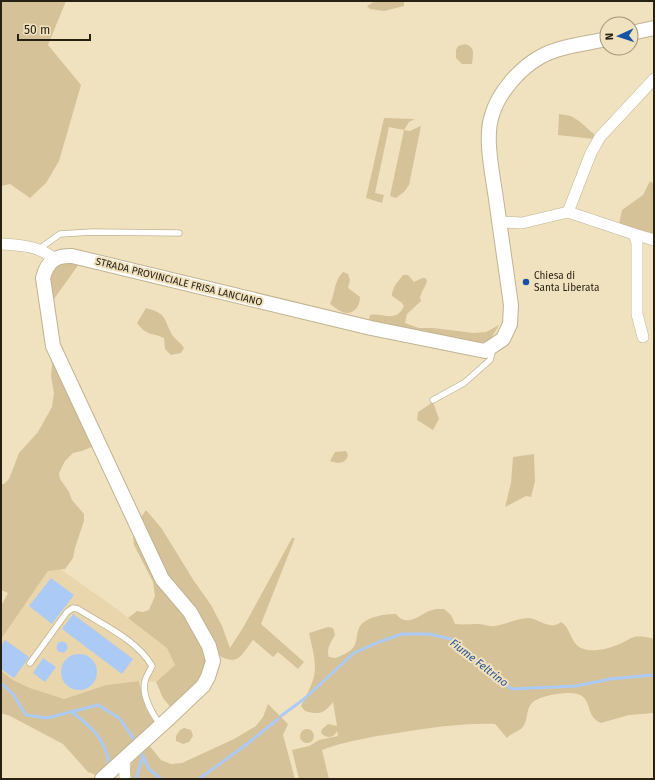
<svg xmlns="http://www.w3.org/2000/svg" width="655" height="780" font-family="'Fira Sans',sans-serif">
	<style>
		.built { fill: #e9d6ad }
		.green { fill: #d6c298 }
		.water { fill: #accaf6 }
		.lines { fill: none; stroke-linecap: round; stroke-linejoin: round }
		.stream { stroke: #accaf6; stroke-width: 3 }
		.service-casing { stroke: #c2b392; stroke-width: 7 }
		.minor-casing { stroke: #c2b392; stroke-width: 12 }
		.tertiary-casing { stroke: #c2b392; stroke-width: 16 }
		.service { stroke: #fff; stroke-width: 5.5 }
		.minor { stroke: #fff; stroke-width: 11 }
		.tertiary { stroke: #fff; stroke-width: 14 }
		.poi-dot { fill: #1753a4; stroke: #f1e2bf; stroke-width: 1.5 }
		.labels { text-anchor: middle; dominant-baseline: central; stroke-width: 4; stroke-linejoin: round; paint-order: stroke }
		.poi-label { font-size: 10px; fill: #272114; stroke: #f1e2bf; text-anchor: start }
		.street-label { font-size: 10px; fill: #272114; stroke: #f1e2bf }
		.water-label { font-size: 11px; font-style: italic; fill: #255293; stroke: #f1e2bf }
	</style>
	<rect width="100%" height="100%" fill="#f1e2bf"/>
	<path class="built" d="M53,564L110,604L167,647L175,665L156,682L139,681L106,685L64,699L30,688L13,680L1,671V639Z"/>
	<g class="green">
		<path d="M1,1H66L48,45L81,85L59,161L46,183L30,198L10,184L1,186Z"/>
		<path d="M375,1H404V6L384,11L370,9L367,6Z"/>
		<path d="M465,44C476,47 473,56 472,64H462L456,58V50L458,46Z"/>
		<path d="M559,114L571,116L579,121L596,136L594,139L558,135Z"/>
		<path d="M384,118L415,119L409,122L404,130L410,131L416,128L421,126L409,185L404,192L396,198L390,196L404,130L389,127L375,193L384,195L382,203L366,198Z"/>
		<path d="M650,181L654,184V239L619,224L622,210L643,195Z"/>
		<path d="M61,263L79,264L54,299C50,284 46,273 61,263Z"/>
		<path d="M343,272L348,274L350,280L348,288L360,297C360,304 356,313 347,313C341,313 335,307 330,304C335,294 334,280 343,272Z"/>
		<path d="M403,275H408L414,282L422,278H425L427,280C426,287 421,291 420,298L421,301L407,314L405,323L419,328H433L474,333L486,332L499,325C491,339 489,343 472,343L371,323L369,320L370,315C382,312 396,324 404,306L402,303L392,296C392,287 398,282 403,275Z"/>
		<path d="M146,308C169,314 163,320 173,336C176,340 181,343 184,348L181,353L171,355L165,349L164,338C151,332 148,337 137,323Z"/>
		<path d="M53,355L96,445L82,451L73,453L65,461L59,473L60,479L69,492L72,500L84,514V521L75,548L73,558L65,569L48,571L1,639V606L8,593L1,590V484H4L9,479L19,453L38,432L52,407L54,393L51,376Z"/>
		<path d="M433,402L439,419L433,430L417,420L418,412Z"/>
		<path d="M346,451L348,455C346,464 338,464 330,461L335,452Z"/>
		<path d="M534,454L535,481L531,497L526,496L505,507L511,483L513,457Z"/>
		<path d="M146,510L162,529L194,581L211,605L222,626L230,648L244,626L292,538H295L261,624L304,662L298,669L278,652L273,657L253,640C241,655 239,667 218,655L164,571L140,519Z"/>
		<path d="M136,525L208,659L200,681L172,709L163,698L156,682L175,665L167,648L128,618L137,611L143,612L149,610L155,596L153,582L134,545L133,536Z"/>
		<path d="M436,609H444L451,615L455,624C462,625 469,624 477,624C483,624 489,627 495,626C507,624 517,618 529,618C540,619 550,631 561,622C571,628 570,642 581,648C592,653 607,649 617,645C623,643 628,639 634,637C640,636 646,637 652,638L654,642V713L629,715L601,723C586,716 592,704 582,696C574,689 539,695 532,703C525,710 529,720 522,728C518,732 511,733 507,738L495,724C462,723 430,728 397,733C371,737 346,741 322,750L329,779H299L292,750L309,746L319,740L338,736L337,731C334,738 327,739 321,733L322,729L328,724L337,726L333,702C324,714 319,715 305,711L301,706C305,698 310,689 313,680C318,665 312,648 309,633L328,627L333,628L335,635C331,642 326,649 329,657L335,658C341,656 348,653 352,649C357,644 356,638 358,631C361,617 384,614 396,614C409,630 421,611 436,609Z"/>
		<path d="M1,671L13,680L30,688L64,699L106,685L139,681L146,709L156,725L99,776L88,772L63,744L10,716L1,713Z"/>
		<path d="M268,704L288,724L283,735L295,779H129C129,760 136,757 148,744L161,760L171,764L182,763L234,739L256,726L263,717Z"/>
		<path d="M184,728L191,730L193,736L189,742L183,744L176,741V736L180,730Z"/>
		<circle cx="307" cy="736" r="7"/>
	</g>
	<g class="water">
		<path d="M51,578L74,595L52,624L29,606Z"/>
		<path d="M73,614L133,659L122,674L62,629Z"/>
		<path d="M5,640L29,657L14,678L1,669V646Z"/>
		<circle cx="62" cy="647" r="5.5"/>
		<circle cx="79" cy="672" r="18"/>
		<path d="M43,658L56,667L45,682L33,673Z"/>
	</g>
	<g class="lines">
		<g class="stream">
			<path d="M1,683L13,694L26,715L47,718L98,705L119,718L136,742"/>
			<path d="M71,711C90,726 106,739 109,764"/>
			<path d="M281,716L304,699L354,653L379,642L402,634H429L451,639L491,674L512,689L576,686L610,679L654,675"/>
			<path d="M140,750L149,769L161,779"/>
			<path d="M136,779L143,756"/>
			<path d="M199,779L247,744L278,719"/>
		</g>
		<g class="service-casing">
			<g id="service">
				<path d="M39,249L60,234L92,232L179,233"/>
				<path d="M433,400L464,383L490,360L493,349"/>
				<path d="M30,663L67,612L73,608L78,609C103,625 137,640 152,666C150,671 146,676 145,681C141,695 153,715 161,726"/>
			</g>
		</g>
		<g class="minor-casing">
			<g id="minor">
				<path d="M568,212L591,153L600,137L654,79"/>
				<path d="M500,222L522,223L568,212L634,234L637,243V314L643,337"/>
				<path d="M634,234L654,240"/>
				<path d="M1,244C21,245 39,246 55,259"/>
				<path d="M124,759L125,779"/>
			</g>
		</g>
		<g class="tertiary-casing">
			<g id="tertiary">
				<path d="M631,33L654,28"/>
				<path d="M102,779L168,719L203,686L208,677L213,661L209,646L190,612L162,579L53,346L43,278C47,262 55,255 72,256L371,328L485,351L503,339L510,324L511,305C506,270 501,235 496,199C493,176 484,138 492,115C499,92 519,69 540,57C559,46 585,44 607,39"/>
			</g>
		</g>
		<use href="#service" class="service"/>
		<use href="#minor" class="minor"/>
		<use href="#tertiary" class="tertiary"/>
	</g>
	<circle class="poi-dot" cx="526" cy="282" r="4"/>
	<g class="labels">
		<g class="poi-label">
			<text x="534" y="276">Chiesa di<tspan x="534" dy="12">Santa Liberata</tspan></text>
		</g>
		<g class="street-label">
			<text transform="translate(179 282) rotate(14)">STRADA PROVINCIALE FRISA LANCIANO</text>
		</g>
		<g class="water-label">
			<text transform="translate(479 663) rotate(38)">Fiume Feltrino</text>
		</g>
	</g>
	<rect width="655" height="780" fill="none" stroke="#272114" stroke-width="4"/>
	<g transform="translate(619 36) rotate(267)"><circle r="19" fill="#f1e2bf" stroke="#a0957b"/>
	<path d="M0-3L7 15L0 10L-7 15Z" fill="#1753a4"/>
	<text y="-6" font-size="11" font-weight="bold" text-anchor="middle" fill="#272114">N</text>
	</g>
	<path d="M18 34v6h72v-6" fill="none" stroke="#272114" stroke-width="2"/>
	<text x="24" y="34" font-size="12" fill="#272114" stroke="#f1e2bf" stroke-width="3" paint-order="stroke">50 m</text>
</svg>
